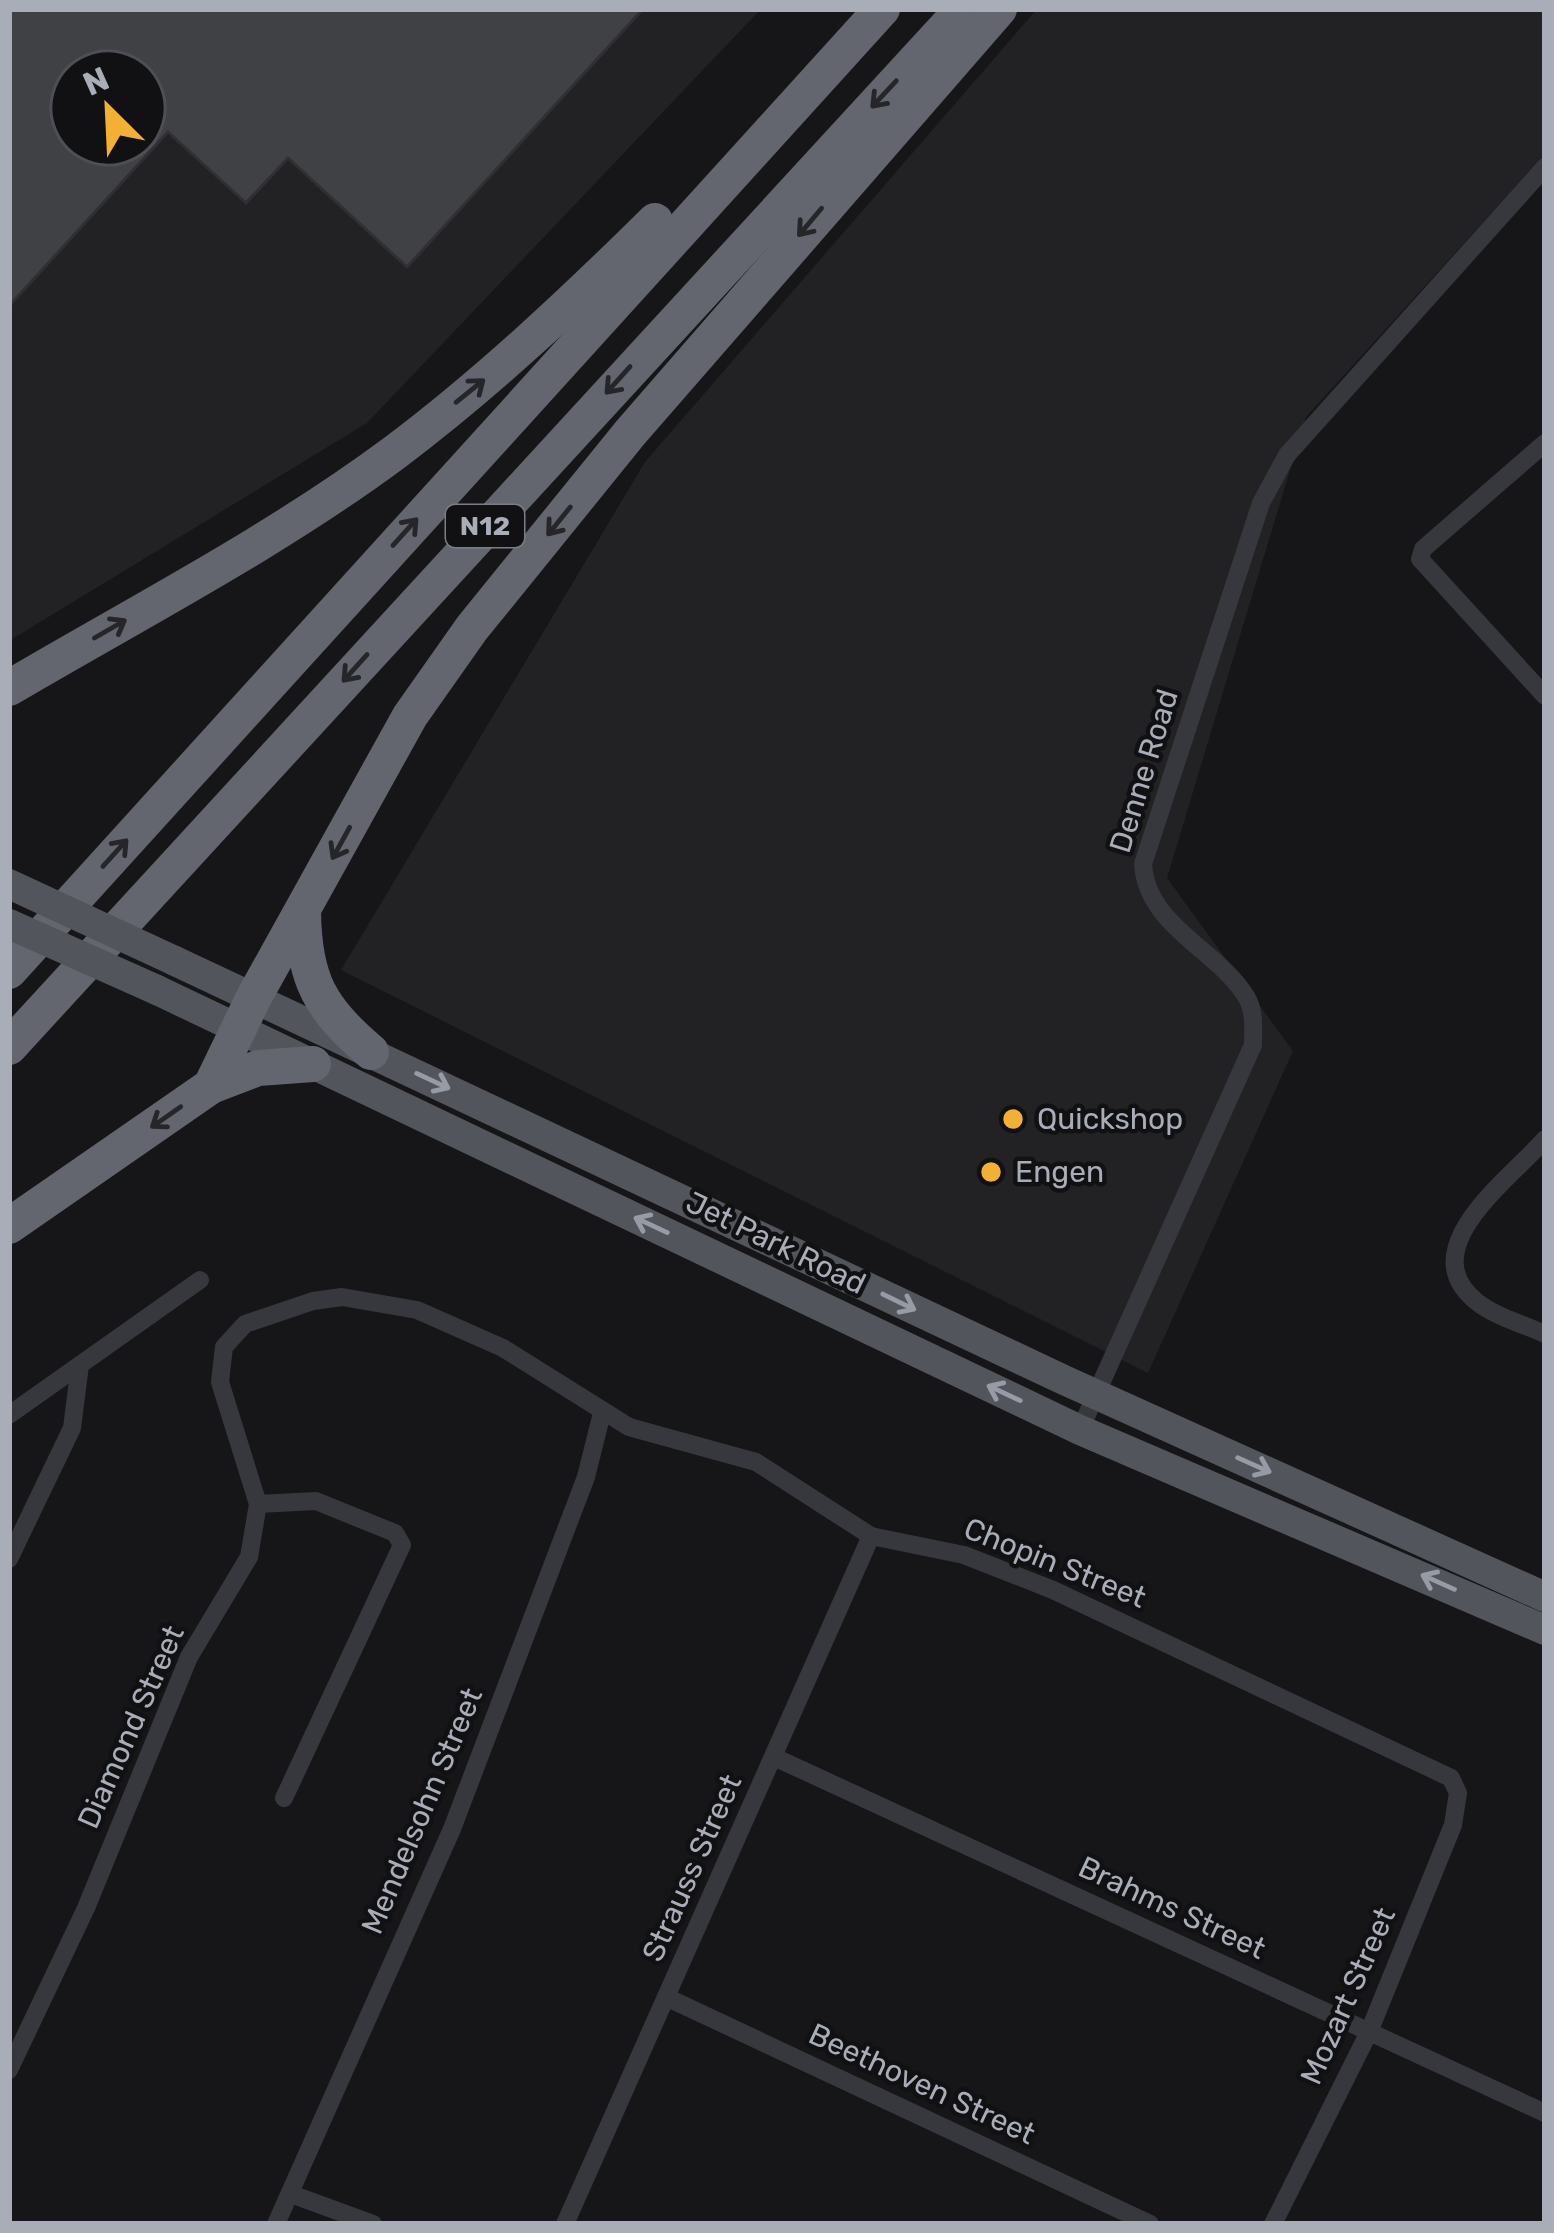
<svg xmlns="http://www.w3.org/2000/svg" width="1554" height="2233" font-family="Rubik,sans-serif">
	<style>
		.built { fill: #222225; fill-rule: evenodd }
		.building { fill: #404145; stroke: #303034; stroke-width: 3; fill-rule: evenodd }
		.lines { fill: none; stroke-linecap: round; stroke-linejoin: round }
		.minor { stroke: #37383d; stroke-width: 18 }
		.primary { stroke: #53555c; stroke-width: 30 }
		.motorway { stroke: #63666e; stroke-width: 36 }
		.primary-bridge { stroke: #53555c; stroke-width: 30 }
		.oneway { stroke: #26262a }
		.oneway2 { stroke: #979ba6 }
		.poi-dot { fill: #f2b134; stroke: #111113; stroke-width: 4.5 }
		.labels { text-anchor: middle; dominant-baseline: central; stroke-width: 9; stroke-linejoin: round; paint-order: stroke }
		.shield { fill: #111113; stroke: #7b7e86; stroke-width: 3 }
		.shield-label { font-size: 27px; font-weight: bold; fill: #a8adb8 }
		.street-label { font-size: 30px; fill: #a8adb8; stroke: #111113 }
		.poi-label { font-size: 30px; fill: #a8adb8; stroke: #111113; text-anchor: start }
	</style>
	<rect width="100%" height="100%" fill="#161618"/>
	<g class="built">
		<path d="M9,9H761L367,423L9,641ZM72,72H144V144H72Z"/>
		<path d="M1037,9H1545V154L1306,417L1167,878L1293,1051L1148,1373L341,970L645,462Z"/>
	</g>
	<path class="building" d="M9,9H643L407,267L288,158L246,203L168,132L9,306ZM72,72H144V144H72Z"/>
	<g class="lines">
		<g class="minor">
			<path d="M1545,443L1423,549L1420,559L1545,696"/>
			<path d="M1545,1139C1509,1180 1411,1249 1477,1302C1496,1317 1523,1324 1545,1334"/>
			<path d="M9,1415L200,1280"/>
			<path d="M1080,1430L1253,1045C1253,1029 1255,1012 1247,998C1219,950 1147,927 1143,864L1261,503L1287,455L1545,167"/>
			<path d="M258,1504L316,1501L395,1533L402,1545L284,1798"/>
			<path d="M9,1559L72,1428L80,1365"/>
			<path d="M774,1757L1545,2113"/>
			<path d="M668,1998L1150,2224"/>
			<path d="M9,2070L86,1908L189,1657L249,1557L258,1504L220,1382L224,1347L245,1324L313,1301L342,1297L417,1310L503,1348L629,1427L756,1462L871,1536L964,1555L1053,1590L1451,1778L1458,1793L1453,1825L1369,2032L1273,2224"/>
			<path d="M291,2194L373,2224"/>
			<path d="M276,2224L452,1829L586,1477L602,1413"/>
			<path d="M565,2224L871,1536"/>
		</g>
		<g class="primary">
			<path d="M175,961L1064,1380L1545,1597"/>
			<path d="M157,990L1080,1430L1545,1630"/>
		</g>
		<g class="motorway">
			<path d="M9,688C138,612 274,542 394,453C487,383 572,303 655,221"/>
			<path d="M303,912C304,981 320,1008 371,1052"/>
			<path d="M9,971L882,9"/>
			<path d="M9,1047L963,9"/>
			<path d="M211,1086L258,1068L313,1064"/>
			<path d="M9,1226L211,1086L254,997L410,716L472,628L630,433L999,9"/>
		</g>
		<g class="primary-bridge">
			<path d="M9,884L175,961"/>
			<path d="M9,924L157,990"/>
		</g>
	</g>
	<defs><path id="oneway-shaft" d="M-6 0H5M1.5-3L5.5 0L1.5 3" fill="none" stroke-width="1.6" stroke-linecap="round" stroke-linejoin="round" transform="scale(3)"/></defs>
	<g class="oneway">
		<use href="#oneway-shaft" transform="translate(884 94) rotate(133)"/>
		<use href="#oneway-shaft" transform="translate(810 222) rotate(130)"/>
		<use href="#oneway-shaft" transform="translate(618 380) rotate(132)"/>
		<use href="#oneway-shaft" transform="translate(470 391) rotate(-39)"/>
		<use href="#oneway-shaft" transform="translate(559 521) rotate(129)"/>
		<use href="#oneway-shaft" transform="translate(405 532) rotate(-48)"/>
		<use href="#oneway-shaft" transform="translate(110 629) rotate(-30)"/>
		<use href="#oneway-shaft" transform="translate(355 668) rotate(132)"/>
		<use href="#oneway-shaft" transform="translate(341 843) rotate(119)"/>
		<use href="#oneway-shaft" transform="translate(115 853) rotate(-48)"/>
		<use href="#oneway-shaft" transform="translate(166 1117) rotate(145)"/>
	</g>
	<g class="oneway2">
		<use href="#oneway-shaft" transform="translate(433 1081) rotate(25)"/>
		<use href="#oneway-shaft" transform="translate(651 1225) rotate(-155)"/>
		<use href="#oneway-shaft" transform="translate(899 1302) rotate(26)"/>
		<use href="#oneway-shaft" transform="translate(1004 1393) rotate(-155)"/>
		<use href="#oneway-shaft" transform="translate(1254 1465) rotate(24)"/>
		<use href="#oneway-shaft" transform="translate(1438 1582) rotate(-156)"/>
	</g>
	<g class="poi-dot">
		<circle cx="1013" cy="1119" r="12"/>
		<circle cx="991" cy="1172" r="12"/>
	</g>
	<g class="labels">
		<rect class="shield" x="446" y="505" width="78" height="42" rx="9"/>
		<g class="shield-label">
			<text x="485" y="526">N12</text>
		</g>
		<g class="street-label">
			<text transform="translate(1144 771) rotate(-73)">Denne Road</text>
			<text transform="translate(776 1243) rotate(26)">Jet Park Road</text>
			<text transform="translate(1055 1563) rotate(22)">Chopin Street</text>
			<text transform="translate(131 1727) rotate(-66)">Diamond Street</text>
			<text transform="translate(422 1811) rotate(-67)">Mendelsohn Street</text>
			<text transform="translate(692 1868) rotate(-66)">Strauss Street</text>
			<text transform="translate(1172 1908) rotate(25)">Brahms Street</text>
			<text transform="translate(1348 1996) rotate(-66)">Mozart Street</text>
			<text transform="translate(922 2084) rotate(25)">Beethoven Street</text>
		</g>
		<g class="poi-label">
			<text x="1037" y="1119">Quickshop</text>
			<text x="1015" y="1172">Engen</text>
		</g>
	</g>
	<rect width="1554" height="2233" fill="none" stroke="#a8adb8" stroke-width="24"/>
	<g transform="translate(108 108) rotate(336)"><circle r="57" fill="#111113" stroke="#4d4f55" stroke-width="3"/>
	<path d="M0-9L21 45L0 30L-21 45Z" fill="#f2b134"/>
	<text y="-18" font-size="33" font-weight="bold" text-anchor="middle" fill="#a8adb8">N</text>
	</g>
</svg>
